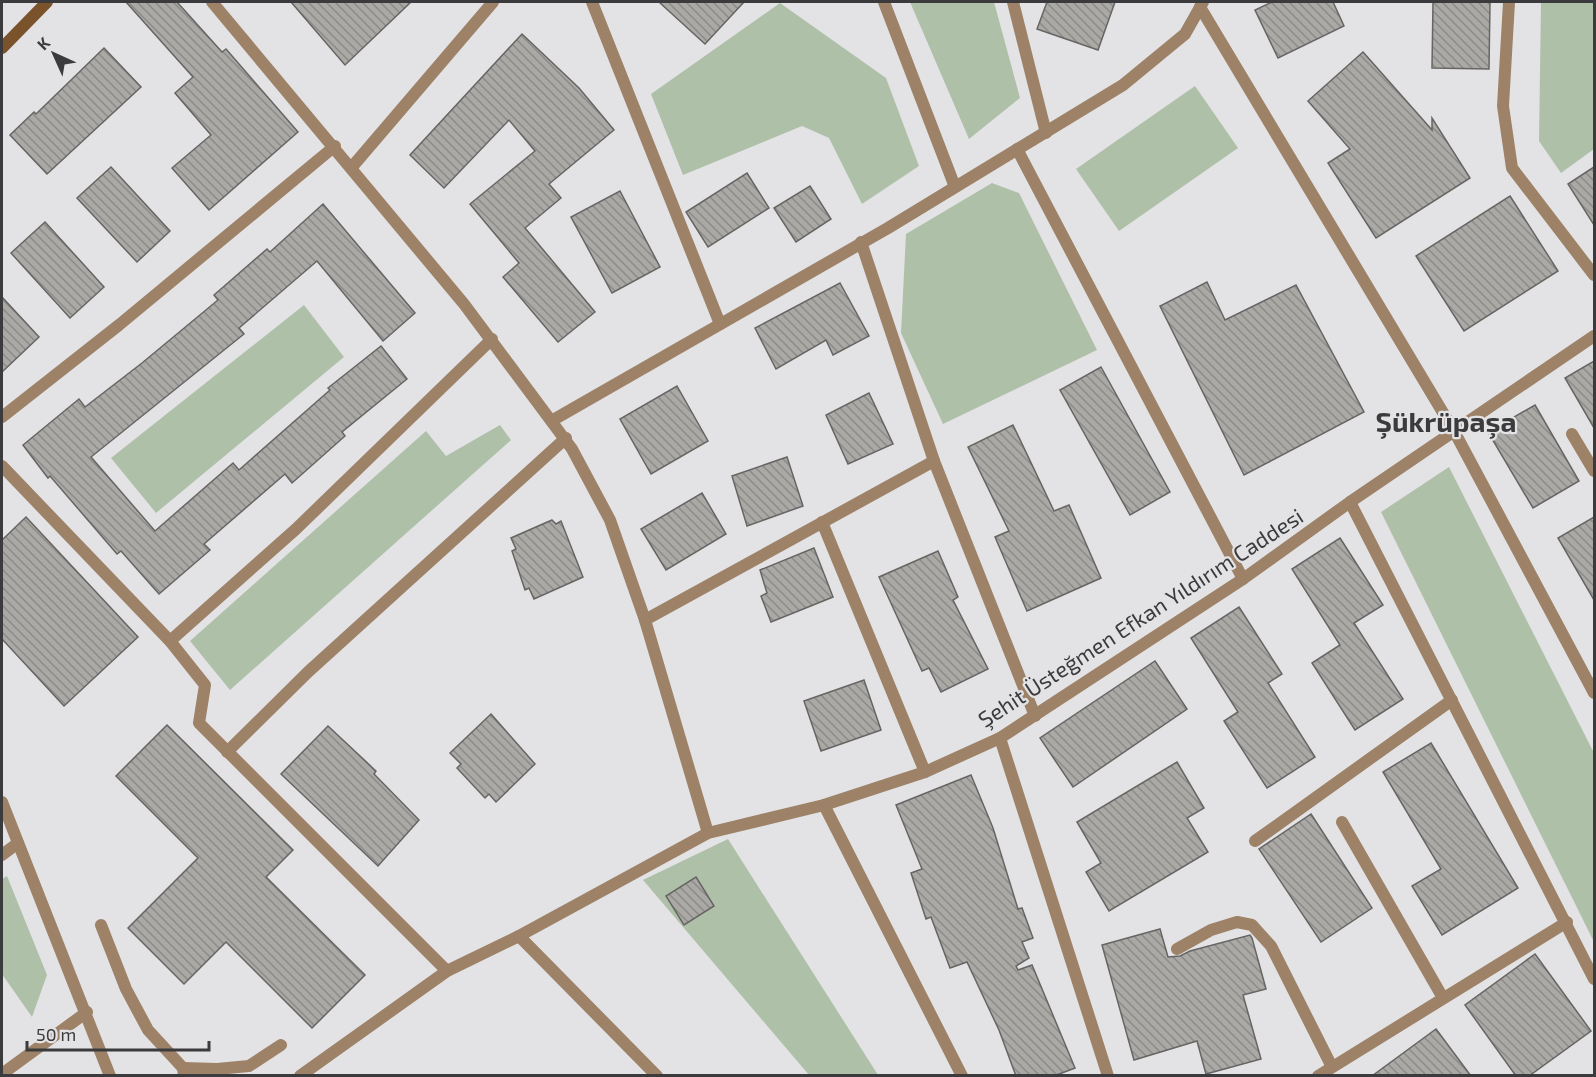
<svg xmlns="http://www.w3.org/2000/svg" width="1596" height="1077" font-family="'Exo 2',sans-serif">
	<style>
		.green { fill: #afc0a9 }
		.building { fill: url(#building-back-hatch); stroke: #676563; stroke-width: 1.5 }
		.lines { fill: none; stroke-linecap: round; stroke-linejoin: round }
		.lane { stroke: #9d8268; stroke-width: 12 }
		.street { stroke: #9d8268; stroke-width: 12 }
		.secondary { stroke: #7a532c; stroke-width: 12 }
		.labels { text-anchor: middle; dominant-baseline: central; stroke-width: 4.5; stroke-linejoin: round; paint-order: stroke }
		.street-label { font-size: 22px; fill: #3b3b3d; stroke: #e3e3e6 }
		.district-label { font-size: 28px; font-weight: bold; fill: #3b3b3d; stroke: #e3e3e6 }
	</style>
	<defs>
		<pattern id="building-back-hatch" width="6" height="6" patternUnits="userSpaceOnUse" patternTransform="scale(1.5)"><rect width="6" height="6" fill="#aba9a6"/><path d="M-1 5l2 2M0 0l6 6M5-1l2 2" fill="none" stroke="#8c8b88"/></pattern>
	</defs>
	<rect width="100%" height="100%" fill="#e3e3e6"/>
	<g class="green">
		<path d="M910,2H994L1020,98L969,139Z"/>
		<path d="M1541,2H1594V149L1561,173L1539,141Z"/>
		<path d="M780,3L886,78L919,166L862,204L829,138L802,126L683,175L651,94Z"/>
		<path d="M1195,86L1238,148L1119,231L1076,169Z"/>
		<path d="M992,183L1019,193L1097,350L943,424L901,333L906,234Z"/>
		<path d="M304,305L344,357L156,513L111,458Z"/>
		<path d="M500,425L511,440L230,690L190,641L426,431L446,456Z"/>
		<path d="M1449,467L1594,753V942L1381,512Z"/>
		<path d="M728,839L878,1075H809L643,880Z"/>
		<path d="M7,876L47,975L32,1017L2,974V879Z"/>
	</g>
	<g class="building">
		<path d="M126,2H177L222,52L226,49L298,132L209,210L172,168L211,135L175,93L193,77Z"/>
		<path d="M291,2H411L345,65Z"/>
		<path d="M659,2H744L705,44Z"/>
		<path d="M1047,2H1115L1098,50L1037,29Z"/>
		<path d="M1272,2H1333L1344,26L1278,58L1255,10Z"/>
		<path d="M1433,2H1490L1489,69L1432,68Z"/>
		<path d="M522,34L579,88L614,130L549,184L561,198L525,228L595,312L558,342L503,277L519,263L470,204L535,151L509,120L444,188L410,155Z"/>
		<path d="M104,48L141,87L47,174L10,135L34,112L36,114Z"/>
		<path d="M1363,52L1432,130V118L1470,178L1376,238L1328,163L1350,149L1308,101Z"/>
		<path d="M111,167L170,231L137,262L77,198Z"/>
		<path d="M1594,167V225L1568,184Z"/>
		<path d="M747,173L769,208L708,247L686,212Z"/>
		<path d="M810,186L831,219L796,242L774,208Z"/>
		<path d="M620,191L660,267L612,293L571,217Z"/>
		<path d="M1510,196L1558,271L1464,331L1416,256Z"/>
		<path d="M323,204L415,313L383,341L317,261L239,328L244,334L91,457L155,531L233,463L239,470L330,390L328,388L381,346L407,379L342,432L345,436L292,483L285,474L204,544L210,550L159,594L121,551L117,554L50,476L48,478L23,445L79,399L85,407L142,363L218,300L214,295L267,249L270,252Z"/>
		<path d="M45,222L104,287L70,318L11,253Z"/>
		<path d="M1207,282L1225,320L1296,285L1364,412L1244,475L1160,306Z"/>
		<path d="M840,283L869,336L833,355L826,340L776,369L755,328Z"/>
		<path d="M2,297L39,337L2,372Z"/>
		<path d="M1594,361V428L1565,378Z"/>
		<path d="M1101,367L1170,492L1130,515L1060,390Z"/>
		<path d="M677,386L708,441L651,474L620,419Z"/>
		<path d="M869,393L893,444L848,464L826,415Z"/>
		<path d="M1535,405L1579,481L1533,508L1488,432Z"/>
		<path d="M1013,425L1054,511L1069,505L1101,578L1027,611L995,537L1009,531L968,447Z"/>
		<path d="M787,457L803,506L747,526L732,476Z"/>
		<path d="M702,493L726,534L666,570L641,529Z"/>
		<path d="M26,517L138,637L64,706L2,639V540Z"/>
		<path d="M1594,517V600L1558,538Z"/>
		<path d="M552,520L556,524L561,521L583,577L534,599L529,588L525,590L512,551L516,549L511,538Z"/>
		<path d="M1340,538L1383,605L1354,623L1403,699L1355,730L1312,663L1340,645L1292,569Z"/>
		<path d="M814,548L833,597L771,622L761,596L767,593L760,570Z"/>
		<path d="M938,551L958,597L953,600L988,669L941,692L929,668L922,671L879,577Z"/>
		<path d="M1239,607L1282,674L1268,683L1315,757L1267,788L1224,721L1238,712L1191,638Z"/>
		<path d="M1155,661L1187,709L1073,787L1040,738Z"/>
		<path d="M864,680L881,730L821,751L804,701Z"/>
		<path d="M491,714L535,764L496,802L489,794L485,798L457,768L461,764L450,753Z"/>
		<path d="M167,725L293,850L266,877L365,975L312,1028L226,942L184,984L128,928L198,858L116,776Z"/>
		<path d="M328,726L376,771L374,774L419,820L378,866L281,774Z"/>
		<path d="M1431,743L1518,888L1442,935L1412,886L1441,869L1383,772Z"/>
		<path d="M1177,762L1204,808L1187,818L1208,852L1109,911L1086,872L1101,863L1077,822Z"/>
		<path d="M971,775L993,828L1018,909L1022,908L1033,938L1022,942L1029,958L1016,966L1018,970L1032,965L1075,1068L1054,1076H1016L999,1030L967,962L950,968L931,917L926,919L911,873L922,869L896,805Z"/>
		<path d="M1311,814L1372,908L1321,942L1259,849Z"/>
		<path d="M696,877L714,906L684,925L666,896Z"/>
		<path d="M1160,929L1168,957L1180,956L1190,951L1250,935L1252,938L1266,989L1243,995L1261,1059L1206,1074L1197,1041L1134,1060L1102,945Z"/>
		<path d="M1535,954L1591,1031L1529,1076H1516L1465,1005Z"/>
		<path d="M1436,1029L1471,1076H1372Z"/>
	</g>
	<g class="lines">
		<g class="lane">
			<path d="M1572,434L1594,471"/>
			<path d="M1342,822L1443,998"/>
			<path d="M1255,841L1452,700"/>
			<path d="M101,925L126,989L148,1030L183,1068L184,1076"/>
			<path d="M1177,949L1211,930L1237,922L1252,925L1271,946L1332,1067"/>
			<path d="M183,1068L217,1069L249,1066L281,1045"/>
		</g>
		<g class="street">
			<path d="M212,2L464,304L572,449L610,520L645,620L708,833"/>
			<path d="M592,2L720,324"/>
			<path d="M884,2L955,187"/>
			<path d="M1013,2L1046,133"/>
			<path d="M1509,2L1503,106L1512,168L1594,275"/>
			<path d="M1200,7L1454,431L1594,693"/>
			<path d="M1017,149L1243,579"/>
			<path d="M352,167L493,2"/>
			<path d="M861,242L934,461L1035,716"/>
			<path d="M2,417L119,325L335,146"/>
			<path d="M553,420L888,228L1123,85L1185,34L1203,2"/>
			<path d="M2,466L170,641L205,685L199,723L447,971"/>
			<path d="M1350,502L1594,979"/>
			<path d="M822,522L925,772"/>
			<path d="M645,620L934,461"/>
			<path d="M170,641L296,529L492,339"/>
			<path d="M1000,738L1108,1076"/>
			<path d="M227,752L308,672L566,438"/>
			<path d="M2,802L110,1076"/>
			<path d="M824,805L962,1076"/>
			<path d="M2,855L18,843"/>
			<path d="M519,936L657,1076"/>
			<path d="M2,1074L87,1012"/>
			<path d="M300,1076L447,971L519,936L708,833L824,805L925,772L1000,738L1243,579L1350,502L1594,336"/>
			<path d="M1318,1076L1567,922"/>
		</g>
		<path class="secondary" d="M2,48L47,2"/>
	</g>
	<g class="labels">
		<g class="street-label">
			<text transform="translate(1140 617) rotate(-33)">Şehit Üsteğmen Efkan Yıldırım Caddesi</text>
		</g>
		<g class="district-label">
			<text x="1446" y="421">Şükrüpaşa</text>
		</g>
	</g>
	<rect width="1596" height="1077" fill="none" stroke="#3b3b3d" stroke-width="6"/>
	<g transform="translate(54 54) rotate(315)" stroke="#e3e3e6" stroke-width="4.5" paint-order="stroke">
	<path d="M0-4.5L10 22L0 15L-10 22Z" fill="#3b3b3d"/>
	<text y="-9" font-size="16" font-weight="bold" text-anchor="middle" fill="#3b3b3d">K</text>
	</g>
	<path d="M27 1041v9h182v-9" fill="none" stroke="#3b3b3d" stroke-width="3"/>
	<text x="36" y="1041" font-size="18" fill="#3b3b3d" stroke="#e3e3e6" stroke-width="4.5" paint-order="stroke">50 m</text>
</svg>
